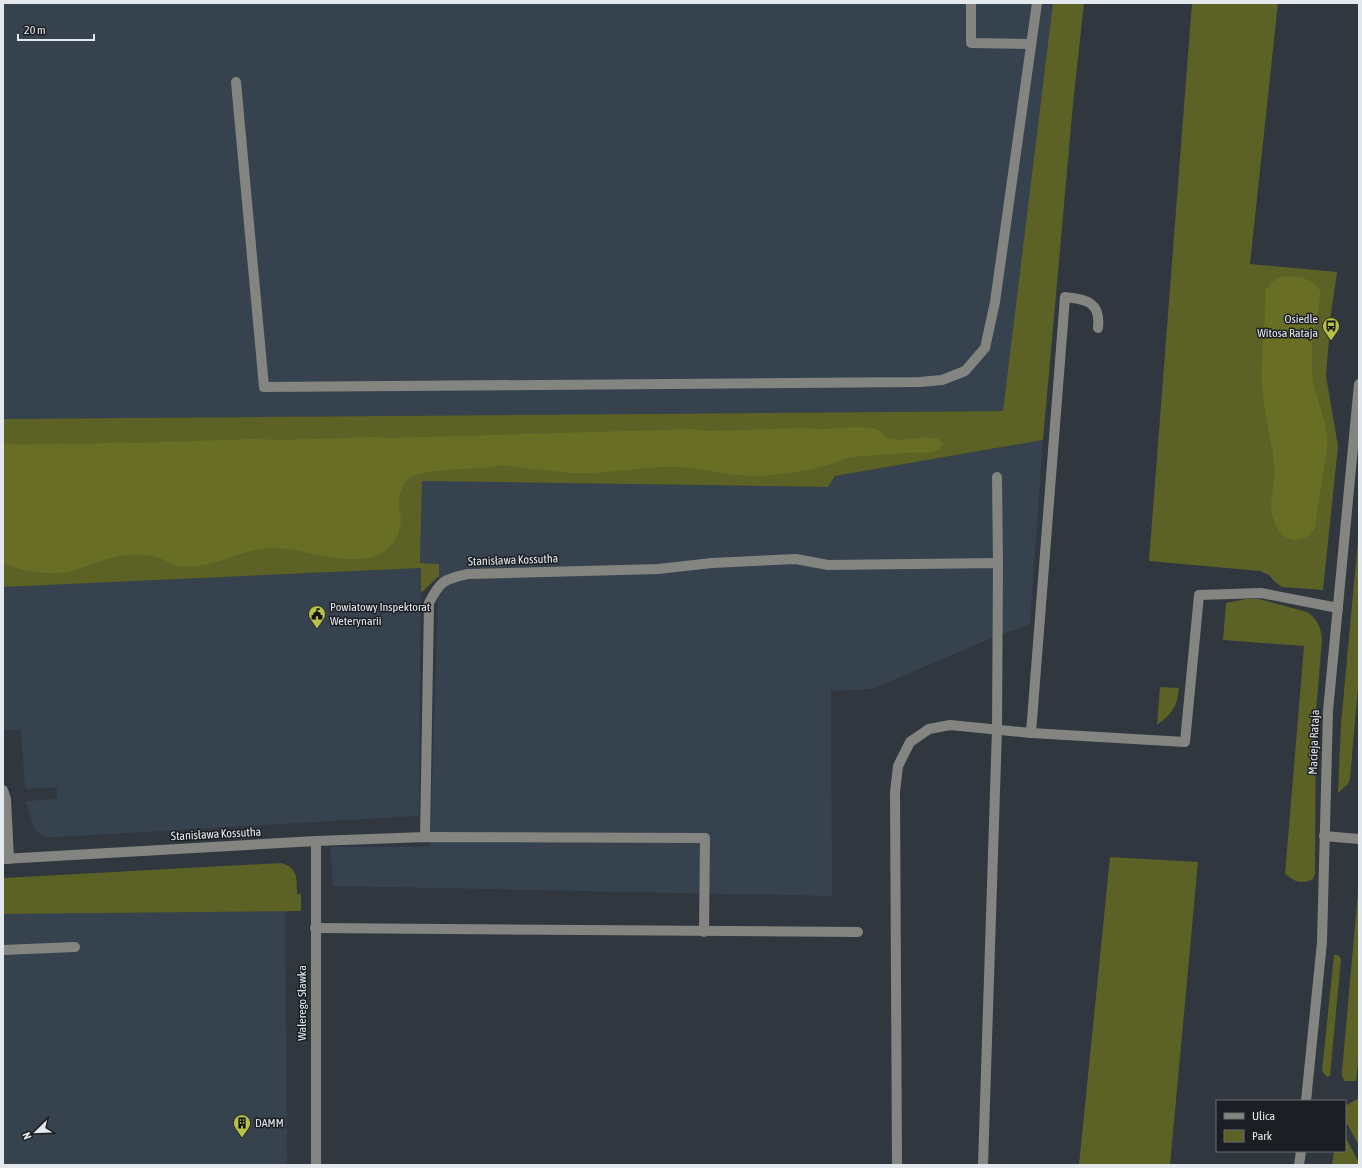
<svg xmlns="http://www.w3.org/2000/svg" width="1362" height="1168" font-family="'Asap Condensed',sans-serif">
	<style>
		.built { fill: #36424e }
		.green { fill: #5c6126 }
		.forest { fill: #686e24 }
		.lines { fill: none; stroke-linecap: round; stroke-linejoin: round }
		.minor { stroke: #848580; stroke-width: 10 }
		.labels { text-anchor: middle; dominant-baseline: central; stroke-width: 3; stroke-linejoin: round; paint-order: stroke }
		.poi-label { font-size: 12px; fill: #e4e9ed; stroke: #1b1e22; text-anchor: start }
		.street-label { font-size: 12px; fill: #e4e9ed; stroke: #1b1e22 }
	</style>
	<rect width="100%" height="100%" fill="#30373f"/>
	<g class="built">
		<path d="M3,3H1063L1003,411L3,419Z"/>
		<path d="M1043,440L1030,624L987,640L872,689L831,691L832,896L333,886L330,847H430L439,564H420L421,481L828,487L835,476Z"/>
		<path d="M421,568L419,816L58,837H49L42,835L36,831L33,825L26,801L57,799V787L25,789L21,730H3V587Z"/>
		<path d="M285,911L287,1165H3V914Z"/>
	</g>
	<g class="green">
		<path d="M1053,3H1084L1073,104L1043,440L835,476L828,487L422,481L420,563L439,564V576L421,593V568L3,587V419L1003,411Z"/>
		<path d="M1192,3H1278L1250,264L1337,272L1331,314L1326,376L1338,446L1323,590L1282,587L1274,581L1269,575L1260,571L1149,561Z"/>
		<path d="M1359,529V675L1350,779L1348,784L1338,793L1341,724Z"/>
		<path d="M1246,599H1259L1307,612C1318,619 1321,628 1322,640L1316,712L1315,874L1312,880C1298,884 1296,882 1285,874L1304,646L1223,640L1226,603Z"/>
		<path d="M1160,687L1179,688C1177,708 1172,713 1157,725Z"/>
		<path d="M1110,857L1198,862L1170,1165H1079Z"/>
		<path d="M281,863C298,867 297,879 297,894H301V911L3,914V878Z"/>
		<path d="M1359,881V1052L1356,1081H1345L1342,1077V1071Z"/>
		<path d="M1334,955H1338L1341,959L1330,1076L1327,1077L1322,1071Z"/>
		<path d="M1359,1098V1146L1345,1120V1106Z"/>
		<path d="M1345,1136L1359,1163V1165H1332L1334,1151H1345Z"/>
	</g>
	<g class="forest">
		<path d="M1283,276C1299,277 1312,277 1321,292L1316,320L1315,334L1312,344V372L1314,387L1325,423L1328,440L1315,528C1312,531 1308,537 1304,538C1285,546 1274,527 1271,510C1270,505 1272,500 1272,495C1274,484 1275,473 1274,462C1271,435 1263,410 1262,384C1261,352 1266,321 1265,290L1274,281Z"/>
		<path d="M856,427L875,428L889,439L901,440L927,437L939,439L943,444C940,448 940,449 936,451C926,454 915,452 905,453C889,455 871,455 854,457C844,458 835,463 825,466C804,471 782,475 760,476C731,477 702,467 674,467C640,466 606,475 572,473C562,472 551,471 541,470C526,469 511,465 496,466C490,467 486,468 480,468C466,469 421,470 410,478C402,484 398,495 399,505C399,510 401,515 401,520C400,534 393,548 380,554C349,569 303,547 270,548C240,550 215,567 185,567C176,567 170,563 162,559C152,555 137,553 127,555C106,557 88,567 68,572C55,574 40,573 27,571C19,569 11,566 3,563V443C18,446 32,444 46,444C61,443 75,444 90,444C106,443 121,441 136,443L253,439L282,440L374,437L389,438L694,429L706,431L801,428L823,429Z"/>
	</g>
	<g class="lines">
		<g class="minor">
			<path d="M971,3V43L1031,44"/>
			<path d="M236,82L264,387L920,382L942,380L965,371L985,348L995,302L1037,3"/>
			<path d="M997,477L998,563"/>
			<path d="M1031,733L1065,297C1086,299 1101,302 1098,328"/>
			<path d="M3,790L6,799L9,859"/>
			<path d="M1324,836L1359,839"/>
			<path d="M425,837L429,603C440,581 444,579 468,574L658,569L712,563L796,559L828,565L998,563L997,729L983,1165"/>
			<path d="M316,841V1165"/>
			<path d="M3,859L316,841L425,837L705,838L704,932"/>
			<path d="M315,928L858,932"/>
			<path d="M3,950L75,947"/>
			<path d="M1306,1101L1322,942L1328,711L1359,384"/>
			<path d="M897,1165L895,792L898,766L910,742L929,729L950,725L1031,733L1185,742L1199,595L1261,593L1338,608"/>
			<path d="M1299,1165L1301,1151"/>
		</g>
	</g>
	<defs>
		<g id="bus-pin" transform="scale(0.9)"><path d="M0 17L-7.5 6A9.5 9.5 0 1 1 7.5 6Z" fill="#b8c147" stroke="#1b1e22"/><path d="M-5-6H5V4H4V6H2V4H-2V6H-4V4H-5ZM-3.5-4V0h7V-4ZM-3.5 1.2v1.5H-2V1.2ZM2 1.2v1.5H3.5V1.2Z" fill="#111"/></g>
		<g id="civic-pin" transform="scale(0.9)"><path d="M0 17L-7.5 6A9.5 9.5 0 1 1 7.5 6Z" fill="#b8c147" stroke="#1b1e22"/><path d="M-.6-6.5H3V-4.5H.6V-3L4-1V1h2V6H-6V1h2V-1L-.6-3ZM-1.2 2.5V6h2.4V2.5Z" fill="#111"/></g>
		<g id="building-pin" transform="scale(0.9)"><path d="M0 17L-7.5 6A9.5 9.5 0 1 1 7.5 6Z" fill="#b8c147" stroke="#1b1e22"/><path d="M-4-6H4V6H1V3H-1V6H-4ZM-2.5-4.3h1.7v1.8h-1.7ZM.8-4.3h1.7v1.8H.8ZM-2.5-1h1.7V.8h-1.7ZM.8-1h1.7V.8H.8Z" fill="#111"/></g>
	</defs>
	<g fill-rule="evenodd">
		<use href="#bus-pin" x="1331" y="326"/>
		<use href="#civic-pin" x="317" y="614"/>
		<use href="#building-pin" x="242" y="1123"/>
	</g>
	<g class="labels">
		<g class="poi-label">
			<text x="1318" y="319" text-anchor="end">Osiedle<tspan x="1318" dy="14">Witosa Rataja</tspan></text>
			<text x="330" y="607">Powiatowy Inspektorat<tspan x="330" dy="14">Weterynarii</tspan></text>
			<text x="255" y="1123">DAMM</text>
		</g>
		<g class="street-label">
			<text transform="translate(513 560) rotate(-2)">Stanisława Kossutha</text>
			<text transform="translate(1314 742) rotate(-88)">Macieja Rataja</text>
			<text transform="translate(216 834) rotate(-3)">Stanisława Kossutha</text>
			<text transform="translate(302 1003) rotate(-90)">Walerego Sławka</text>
		</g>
	</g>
	<rect width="1362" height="1168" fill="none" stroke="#e4e9ed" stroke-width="8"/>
	<rect x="1216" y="1100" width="130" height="52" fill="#1b1e22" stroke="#6b6f73"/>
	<rect x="1224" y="1113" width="20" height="6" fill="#848580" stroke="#6b6f73"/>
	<text x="1252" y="1120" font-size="12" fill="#e4e9ed">Ulica</text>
	<rect x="1224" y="1130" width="20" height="12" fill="#5c6126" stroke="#6b6f73"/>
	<text x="1252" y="1140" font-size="12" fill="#e4e9ed">Park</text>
	<g transform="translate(36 1132) rotate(247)" stroke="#1b1e22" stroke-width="3" paint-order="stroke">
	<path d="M0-3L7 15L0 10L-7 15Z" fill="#e4e9ed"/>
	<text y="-6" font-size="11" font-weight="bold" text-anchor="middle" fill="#e4e9ed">N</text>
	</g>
	<path d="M18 34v6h76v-6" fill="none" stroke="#e4e9ed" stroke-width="2"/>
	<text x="24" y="34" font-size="12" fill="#e4e9ed" stroke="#1b1e22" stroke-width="3" paint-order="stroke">20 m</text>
</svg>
